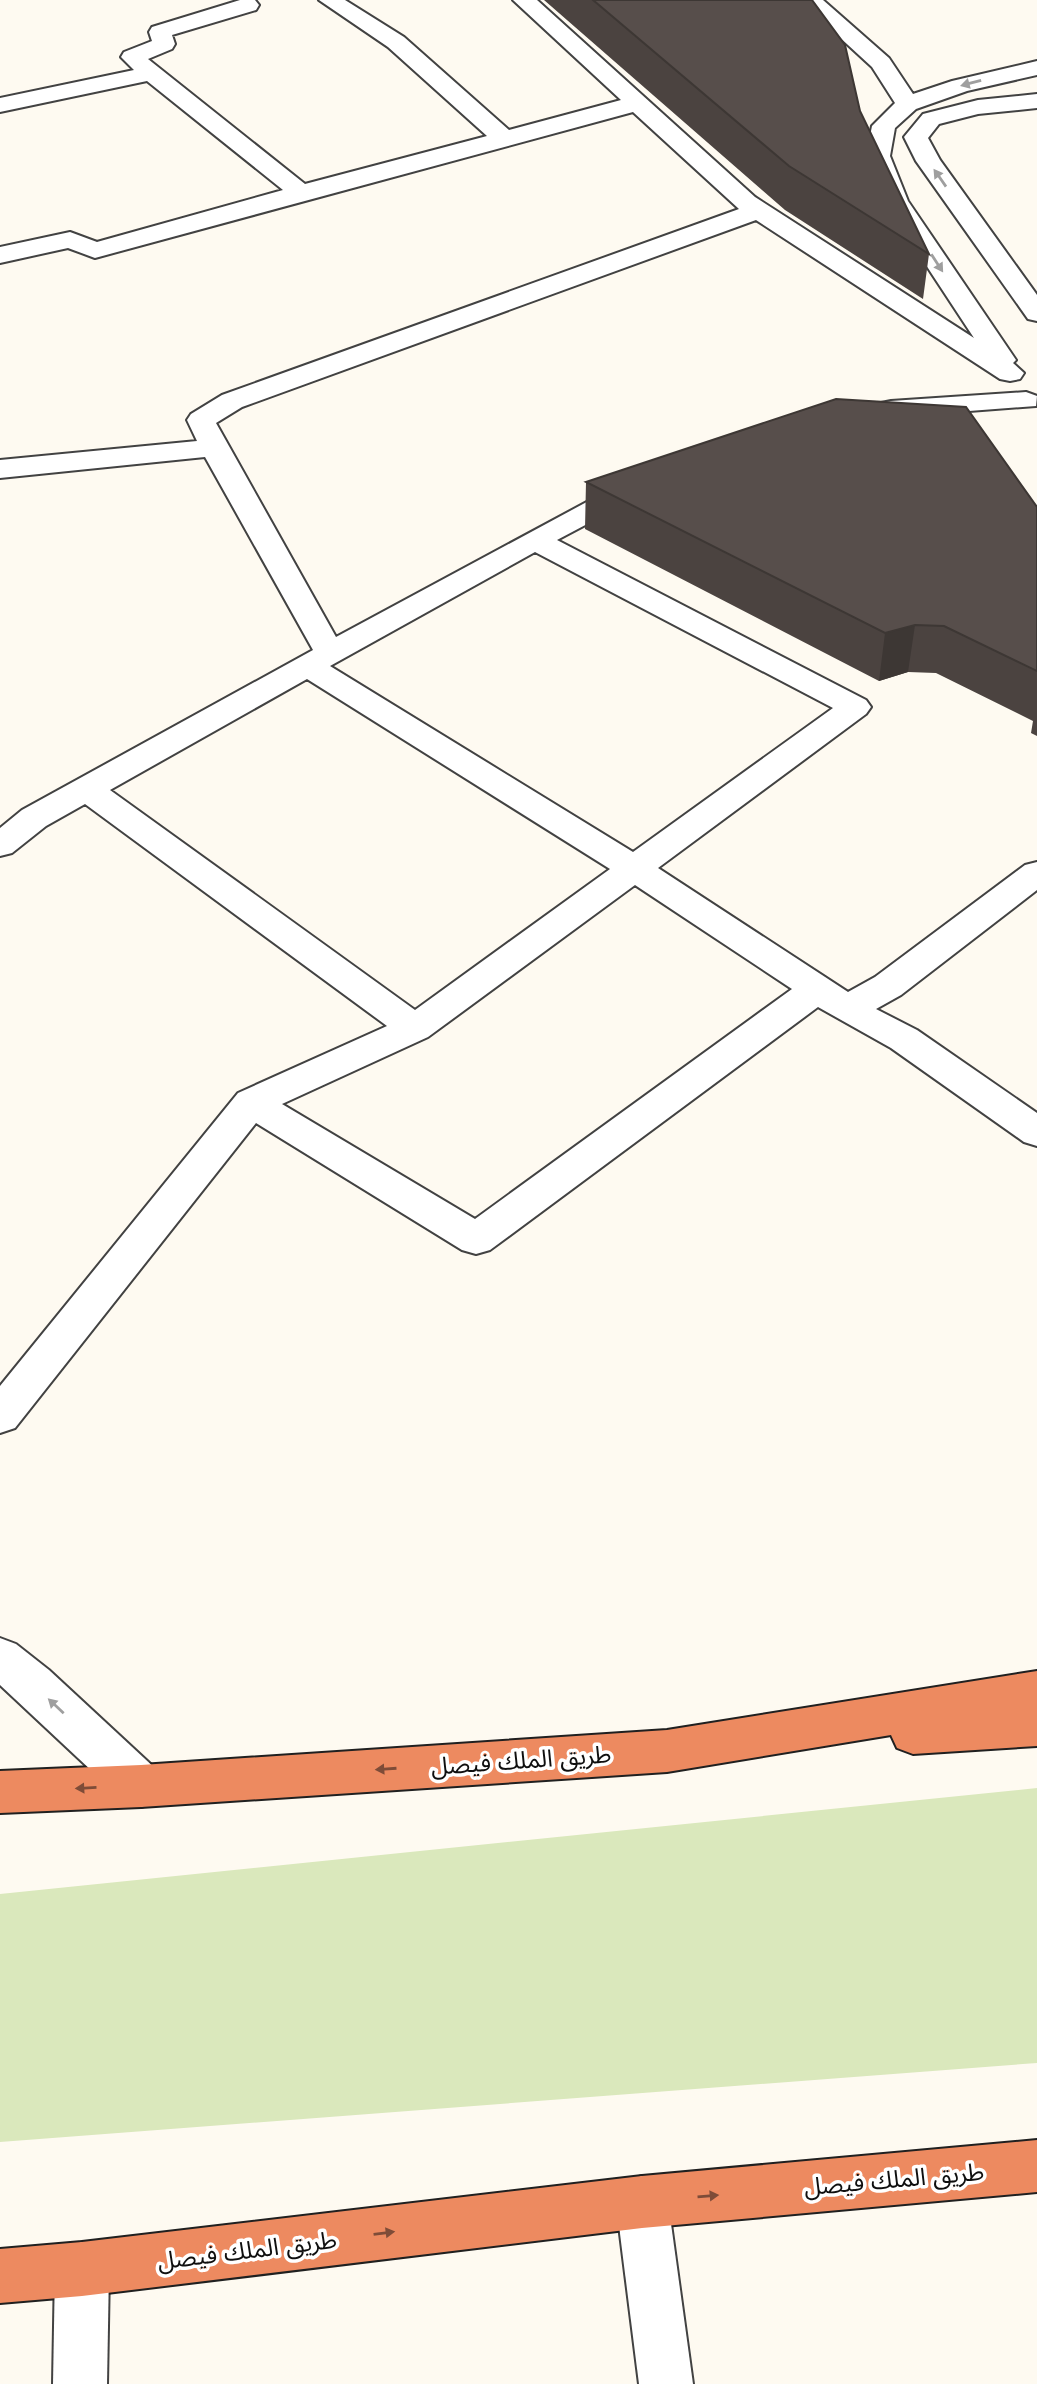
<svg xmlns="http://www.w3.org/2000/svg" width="1037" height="2384" font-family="'Libre Baskerville','Noto Sans Arabic',serif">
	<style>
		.green { fill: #dae8bc }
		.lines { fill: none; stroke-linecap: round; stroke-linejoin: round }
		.minor-casing { stroke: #424242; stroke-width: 4 }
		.highway-casing { stroke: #202020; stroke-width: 4 }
		.minor { fill: #fff; fill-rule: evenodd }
		.highway { fill: #ed8a60; fill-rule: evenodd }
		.wall { fill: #4b4340 }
		.shaded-wall { fill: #3d3734 }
		.building { fill: #574e4b; stroke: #3d3734; stroke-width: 2 }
		.oneway { fill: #9f9f9f }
		.oneway2 { fill: #7e4c38 }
		.labels { text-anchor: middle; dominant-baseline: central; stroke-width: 7; stroke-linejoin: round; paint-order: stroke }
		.near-street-label { font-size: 24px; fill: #0f0f0f; stroke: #fff }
	</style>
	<rect width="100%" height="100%" fill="#fefaf1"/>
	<path class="green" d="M1037,1788V2063L0,2142V1894Z"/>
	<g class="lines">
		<g class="minor-casing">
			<g id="minor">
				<path d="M240,0H255L259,5L256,10L172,35L175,44L172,49L148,59L305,184L487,136L388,47L319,0H345L404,37L509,130L621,100L513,0H537L755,197L974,338L884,201L866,156L872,126L895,103L872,67L799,0H823L889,58L913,94L952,81L1037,61V75L967,91L916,109L895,128L890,156L908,201L1016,360L1013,363L1024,373L1020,379L1010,381L1000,379L756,220L242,407L216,423L336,637L622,483L632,480L642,483L646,489L642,495L557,540L866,700L871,707L866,714L658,868L848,992L875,977L1025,865L1037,862V890L901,995L876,1009L917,1030L1037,1113V1146L1024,1142L891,1048L818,1007L490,1250L476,1254L462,1250L256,1123L15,1428L0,1433V1386L238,1093L387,1026L85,804L46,826L12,853L0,856V828L22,810L313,650L205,457L0,478V460L197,441L187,420L191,414L222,395L739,209L633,112L95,258L68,248L0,263V247L70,232L97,242L283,190L147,81L0,112V98L134,70L121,57L124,52L152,41L149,32L152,27ZM535,552L833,708L633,852L330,666ZM307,679L610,869L415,1010L110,790ZM635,885L792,989L475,1219L282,1104L428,1037Z"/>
				<path d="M1037,94V108L978,114L939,124L928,138L940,160L1037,295V321L1028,319L916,161L904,137L923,114L978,100Z"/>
				<path d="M1026,392L1037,396L1036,406L891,417L881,415L877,409L881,403L891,401Z"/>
				<path d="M0,1638L16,1644L49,1670L158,1771L164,1786L158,1801L141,1807L124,1801L0,1685Z"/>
				<path d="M642,2176L661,2183L668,2202L693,2384H639L616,2202L623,2183Z"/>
				<path d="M82,2242L101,2250L109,2269L107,2384H53L55,2269L63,2250Z"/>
			</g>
		</g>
		<g class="highway-casing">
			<g id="highway">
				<path d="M1037,1671V1746L913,1754L897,1748L891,1735L667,1772L141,1807L0,1813V1771L141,1765L667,1730Z"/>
				<path d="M1037,2140V2192L642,2228L82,2296L0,2303V2249L82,2242L642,2176Z"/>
			</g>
		</g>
		<use href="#minor" class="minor"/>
		<use href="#highway" class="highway"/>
	</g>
	<g class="wall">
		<path d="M544,0H812L860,111L929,254L923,299L785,210Z"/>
		<path d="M586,482L1037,507V736L1031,733L1033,721L936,673L908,672L879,681L585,529Z"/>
	</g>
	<path class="shaded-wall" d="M915,625L908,672L879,681L885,633Z"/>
	<g class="building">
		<path d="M593,0H812L845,45L860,111L929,254L789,166Z"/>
		<path d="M836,399L966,407L1037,507V671L944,626L915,625L885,633L586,482Z"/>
	</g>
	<defs><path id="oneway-solid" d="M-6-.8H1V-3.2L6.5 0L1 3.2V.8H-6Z" transform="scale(1.75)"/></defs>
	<g class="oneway">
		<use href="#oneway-solid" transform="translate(971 83) rotate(165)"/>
		<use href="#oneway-solid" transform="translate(940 178) rotate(-125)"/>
		<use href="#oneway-solid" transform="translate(937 263) rotate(57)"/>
		<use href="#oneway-solid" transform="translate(56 1706) rotate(-137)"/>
	</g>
	<g class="oneway2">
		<use href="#oneway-solid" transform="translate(386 1769) rotate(176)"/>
		<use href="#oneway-solid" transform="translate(86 1788) rotate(177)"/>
		<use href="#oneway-solid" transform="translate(708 2196) rotate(-5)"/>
		<use href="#oneway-solid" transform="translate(384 2233) rotate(-7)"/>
	</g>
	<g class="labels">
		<g class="near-street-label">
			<text transform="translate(521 1760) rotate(-4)">طريق الملك فيصل</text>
			<text transform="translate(894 2179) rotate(-5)">طريق الملك فيصل</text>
			<text transform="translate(247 2250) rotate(-7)">طريق الملك فيصل</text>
		</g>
	</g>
</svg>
